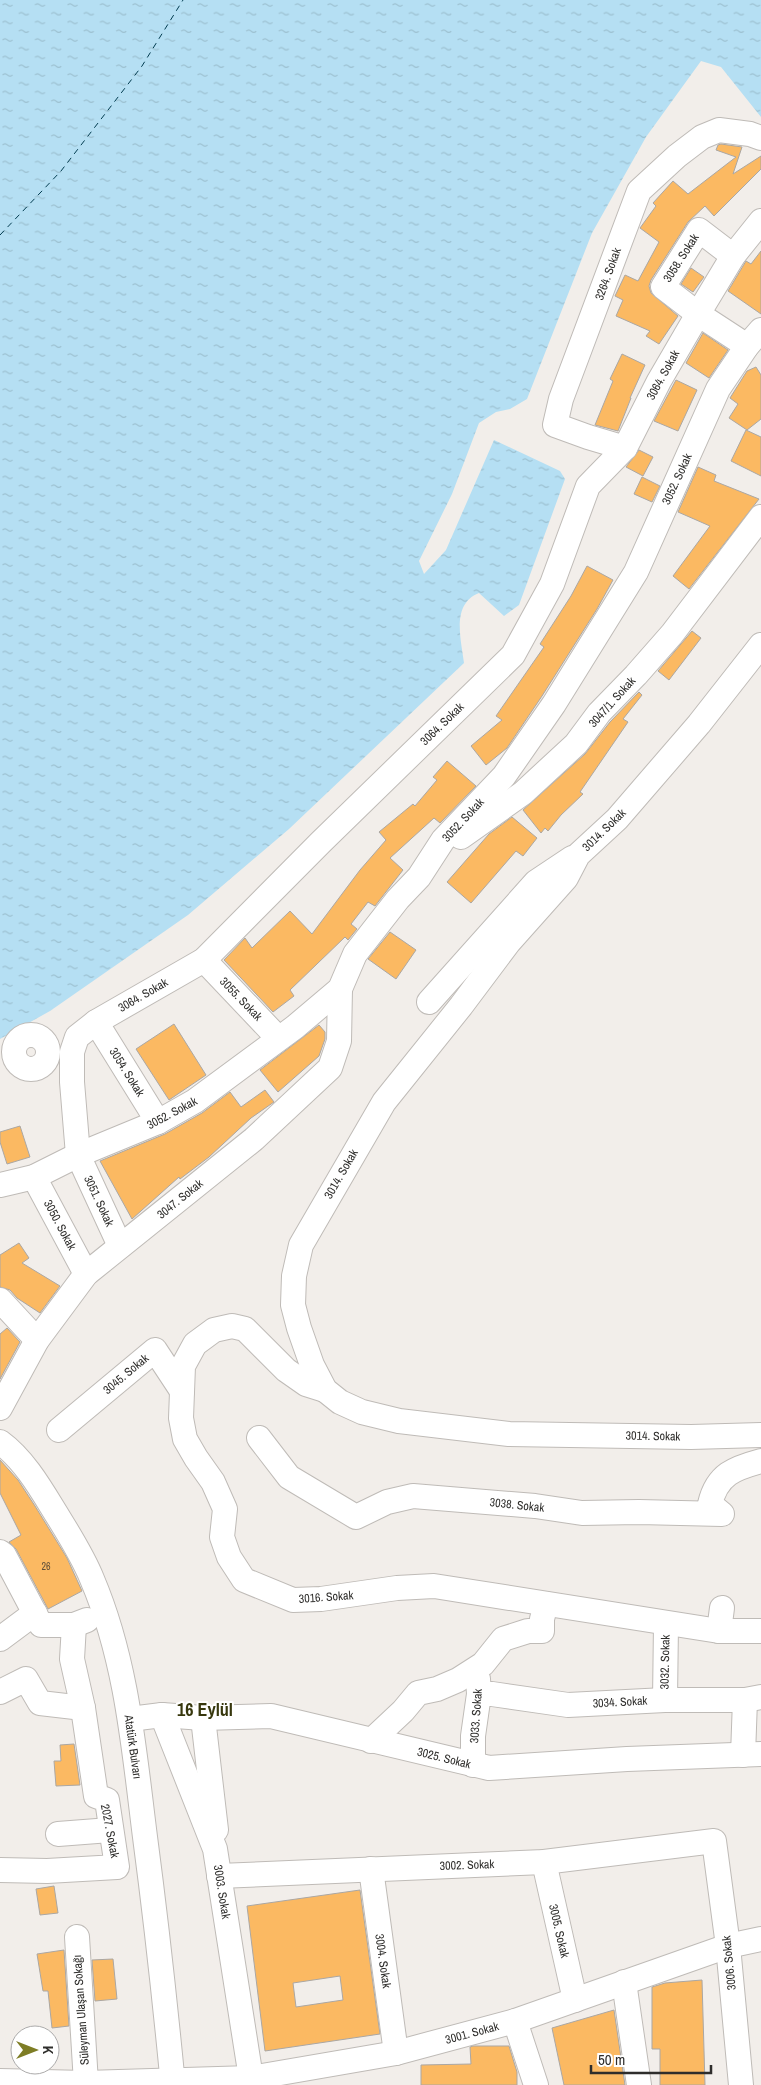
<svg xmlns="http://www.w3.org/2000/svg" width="761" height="2085" font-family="'Archivo Narrow',sans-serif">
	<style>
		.water { fill: url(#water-ripples) }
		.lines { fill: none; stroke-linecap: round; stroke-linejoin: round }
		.ferry { stroke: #023c50; stroke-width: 1; stroke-dasharray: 6 5; stroke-linecap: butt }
		.building { fill: #fbb962; stroke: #aba7a3; fill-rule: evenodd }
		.minor-casing { stroke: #bfbbb7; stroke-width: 26 }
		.minor { stroke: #fff; stroke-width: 24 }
		.labels { text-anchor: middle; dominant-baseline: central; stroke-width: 4; stroke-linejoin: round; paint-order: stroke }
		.number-label { font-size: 10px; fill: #62513a }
		.street-label { font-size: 12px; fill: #2f2e2c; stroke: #fff }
		.district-label { font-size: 18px; font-weight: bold; fill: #37370d; stroke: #fff }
	</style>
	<defs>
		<pattern id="water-ripples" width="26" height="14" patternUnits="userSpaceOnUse" patternTransform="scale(1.25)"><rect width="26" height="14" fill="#b5dff3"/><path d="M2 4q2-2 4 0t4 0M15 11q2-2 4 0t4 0" fill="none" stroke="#9cc0d0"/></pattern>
	</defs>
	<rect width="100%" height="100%" fill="#f2eeea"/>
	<path class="water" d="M0,0H761V117L721,67L701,61L646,137L592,233L527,399L510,409L496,412L479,423L452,494L419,561L424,574L446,550L494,440L560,471L565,479L519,605L504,616L479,593C451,604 461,639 464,663L289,829L188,915L50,1011L0,1039Z"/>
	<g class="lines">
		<path class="ferry" d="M0,235L61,171L142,66L183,0"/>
	</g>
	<g class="building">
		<path d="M721,144L742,147L733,174L761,156V169L714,216L705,206L688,222L651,280L649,286L651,293L678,316L659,344L646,336L650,331L616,316L623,300L615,296L625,275L638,281L659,242L640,228L656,206L653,203L673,181L688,194L736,157L716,150L718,145Z"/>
		<path d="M761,251V314L728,291L746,261L751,264Z"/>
		<path d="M691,268L704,277L693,292L681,284Z"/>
		<path d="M703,333L728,350L709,378L686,363Z"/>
		<path d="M622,354L645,365L630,398H631L618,431L595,425L613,381L610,379Z"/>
		<path d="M756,367L761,375V419L747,430L729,418L738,404L730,398L747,371Z"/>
		<path d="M676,380L697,390L678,431L654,421Z"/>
		<path d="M746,430L761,437V476L731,461Z"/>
		<path d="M639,450L653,457L643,476L626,467Z"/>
		<path d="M698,467L716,475L714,481L759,499L689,589L673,576L710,526L678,512Z"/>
		<path d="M642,477L660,486L652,502L634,494Z"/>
		<path d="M587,566L613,580L597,609L542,696L507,748L486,765L471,746L502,720L496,716L544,647L540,644L571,596Z"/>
		<path d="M692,631L701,638L669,680L658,671Z"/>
		<path d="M639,692L642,695L623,719L628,722L580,792L583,794L561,815L548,831L545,828L541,833L523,810L585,754L610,722Z"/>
		<path d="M447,761L476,786L440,823L434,818L390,858L403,870L375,906L368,902L351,924L357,929L348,940L345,937L290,990L294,996L273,1012L224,960L245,938L252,948L290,911L312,934L360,870L386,840L379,832L413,804L415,806L437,780L433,777Z"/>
		<path d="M512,817L537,838L523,856L516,851L471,903L447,882L489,834Z"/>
		<path d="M390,932L416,950L396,979L368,959Z"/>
		<path d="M174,1024L206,1075L169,1100L136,1049Z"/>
		<path d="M319,1025L325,1032V1039L319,1056L278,1092L260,1070Z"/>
		<path d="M265,1090L274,1102L251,1118L209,1157L180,1179L179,1177L132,1219L100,1161L165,1134L202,1113L230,1092L241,1107Z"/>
		<path d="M20,1126L30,1157L7,1164L0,1142V1132Z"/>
		<path d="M19,1243L29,1258L22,1263L60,1286L40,1313L17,1298L10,1290L0,1287V1255Z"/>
		<path d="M7,1328L20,1342L0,1379V1334Z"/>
		<path d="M0,1460L18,1480L35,1506L67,1558L82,1591L48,1609L16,1549L9,1542L21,1535L0,1493Z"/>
		<path d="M74,1744L80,1785L56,1786L54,1761H61L60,1745Z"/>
		<path d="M54,1886L58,1913L40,1915L36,1889Z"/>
		<path d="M360,1890L380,2034L265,2051L247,1906ZM340,1976L343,2000L296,2007L293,1983Z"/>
		<path d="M64,1950L69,2026L52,2028L48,1991H43L37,1954Z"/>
		<path d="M113,1959L117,1999L95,2001L92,1960Z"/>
		<path d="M702,1980L705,2085H660V2049H652V1987L665,1983Z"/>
		<path d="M614,2010L625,2085H564L552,2028Z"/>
		<path d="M473,2046H509L517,2072V2085H421V2065L471,2064L470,2047Z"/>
	</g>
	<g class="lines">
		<g class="minor-casing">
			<g id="minor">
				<path d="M733,256L699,230L663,287L698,314L747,346"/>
				<path d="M625,448L588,437L555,425L561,399L639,191L677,156L702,137L719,130L750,134L761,138"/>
				<path d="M761,645L699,724L617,819L578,855L566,878L509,942L461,1006L384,1102L301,1245L294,1276L293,1305L299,1328L312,1365L325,1390L340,1402L362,1412L399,1421L509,1434L691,1437L761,1435"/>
				<path d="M461,837L523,793L576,744L599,713L636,675L672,634L761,517"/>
				<path d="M204,960L278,1038"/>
				<path d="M429,1002L536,882L572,858"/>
				<path d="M96,1022L158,1122"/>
				<circle cx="31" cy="1052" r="17"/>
				<path d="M34,1177L86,1274"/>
				<path d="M0,1185L34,1177L78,1155L158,1122L195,1101L295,1027L340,989L355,954L398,899L419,877L443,840L504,776L554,704L636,572L718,389L747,346L761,330"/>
				<path d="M120,1246L78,1155L72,1082V1052L77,1037L96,1022L204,960L321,842L513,655L552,584L588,486L625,448L659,381L698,314L733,256L761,221"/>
				<path d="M0,1300L37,1340"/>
				<path d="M325,1390L306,1384L286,1370L245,1329L232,1326L214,1330L195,1344L183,1366L181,1418L185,1439L196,1458L213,1482L225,1509L222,1537L229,1557L244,1580L293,1600L321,1599L397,1588L434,1586L719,1631H761"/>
				<path d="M0,1408L37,1340L86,1274L254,1139L330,1068L339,1041L340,989"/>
				<path d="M59,1430L155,1350L182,1391"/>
				<path d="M259,1438L289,1477L356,1517L387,1502L413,1496L535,1506L582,1513L639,1512L722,1514L710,1504C717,1474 735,1468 761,1461"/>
				<path d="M0,1442C22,1458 38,1484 52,1507C66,1530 82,1554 92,1579C127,1661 134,1750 145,1837C156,1920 165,2002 173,2085"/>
				<path d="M0,1552L4,1555L41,1625H74L87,1620"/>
				<path d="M719,1631L722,1608"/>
				<path d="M0,1639L35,1613"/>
				<path d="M0,1692L26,1679L40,1703L83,1708"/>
				<path d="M479,1694H492L568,1705L665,1700H745L761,1697"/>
				<path d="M665,1700L666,1624"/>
				<path d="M162,1715L215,1849L251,2078"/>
				<path d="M203,1718L216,1830"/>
				<path d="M130,1719L162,1715L203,1718L271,1716L489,1768L627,1759L761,1754"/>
				<path d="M371,1741L403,1711L418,1693L437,1689L458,1680L483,1664L503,1639L528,1631H542V1619L546,1604"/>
				<path d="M743,1755L745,1700"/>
				<path d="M473,1765V1736L479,1694L478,1679"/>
				<path d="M58,1834L110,1830"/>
				<path d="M544,1862L575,2000"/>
				<path d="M371,1869L396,2053"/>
				<path d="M0,1870L47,1871L117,1867L107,1800L96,1796L83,1708L72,1659L74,1625"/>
				<path d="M219,1876L544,1862L714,1841L728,1946L741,2085"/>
				<path d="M77,1937L86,2083"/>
				<path d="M624,1982L639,2085"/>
				<path d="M515,2021L536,2085"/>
				<path d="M0,2081L86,2083L251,2078L396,2053L515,2021L728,1946L761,1939"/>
			</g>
		</g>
		<use href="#minor" class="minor"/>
	</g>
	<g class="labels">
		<g class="number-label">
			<text x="46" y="1566">26</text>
		</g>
		<g class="street-label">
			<text transform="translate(681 258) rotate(-57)">3058. Sokak</text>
			<text transform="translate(608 274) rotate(-70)">3264. Sokak</text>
			<text transform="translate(663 375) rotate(-61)">3064. Sokak</text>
			<text transform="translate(677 479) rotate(-65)">3052. Sokak</text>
			<text transform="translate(612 702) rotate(-48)">3047/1. Sokak</text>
			<text transform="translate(442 724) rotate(-44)">3064. Sokak</text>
			<text transform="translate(463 820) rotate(-47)">3052. Sokak</text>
			<text transform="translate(604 830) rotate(-44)">3014. Sokak</text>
			<text transform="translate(143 995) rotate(-30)">3064. Sokak</text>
			<text transform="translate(241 999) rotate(46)">3055. Sokak</text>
			<text transform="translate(127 1072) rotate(58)">3054. Sokak</text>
			<text transform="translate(172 1113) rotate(-28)">3052. Sokak</text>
			<text transform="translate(341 1174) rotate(-60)">3014. Sokak</text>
			<text transform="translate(180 1199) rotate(-39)">3047. Sokak</text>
			<text transform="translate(99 1201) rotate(65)">3051. Sokak</text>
			<text transform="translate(60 1225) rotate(62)">3050. Sokak</text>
			<text transform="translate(126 1374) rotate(-40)">3045. Sokak</text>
			<text transform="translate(653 1436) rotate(1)">3014. Sokak</text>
			<text transform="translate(517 1505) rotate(6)">3038. Sokak</text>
			<text transform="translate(326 1597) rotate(-4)">3016. Sokak</text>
			<text transform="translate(665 1662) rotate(-89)">3032. Sokak</text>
			<text transform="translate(620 1702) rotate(-3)">3034. Sokak</text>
			<text transform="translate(476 1716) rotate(-86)">3033. Sokak</text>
			<text transform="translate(133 1747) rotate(82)">Atatürk Bulvarı</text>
			<text transform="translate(444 1758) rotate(14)">3025. Sokak</text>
			<text transform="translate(110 1831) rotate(79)">2027. Sokak</text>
			<text transform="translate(467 1865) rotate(-2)">3002. Sokak</text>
			<text transform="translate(222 1892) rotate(81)">3003. Sokak</text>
			<text transform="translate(559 1931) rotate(77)">3005. Sokak</text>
			<text transform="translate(383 1961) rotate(82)">3004. Sokak</text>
			<text transform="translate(729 1963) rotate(-96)">3006. Sokak</text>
			<text transform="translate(81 2010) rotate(-94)">Süleyman Ulaşan Sokağı</text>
			<text transform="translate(472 2033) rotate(-15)">3001. Sokak</text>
		</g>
		<g class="district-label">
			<text x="205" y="1709">16 Eylül</text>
		</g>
	</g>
	<g transform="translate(35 2050) rotate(90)"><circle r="24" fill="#ffffff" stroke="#acabab"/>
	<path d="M0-4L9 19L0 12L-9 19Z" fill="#7e7d25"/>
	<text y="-8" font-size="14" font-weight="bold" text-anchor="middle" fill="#2f2e2c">K</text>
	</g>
	<path d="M591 2065v8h120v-8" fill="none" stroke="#2f2e2c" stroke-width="2.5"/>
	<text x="598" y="2065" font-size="15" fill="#2f2e2c" stroke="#ffffff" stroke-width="4" paint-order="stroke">50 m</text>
</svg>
